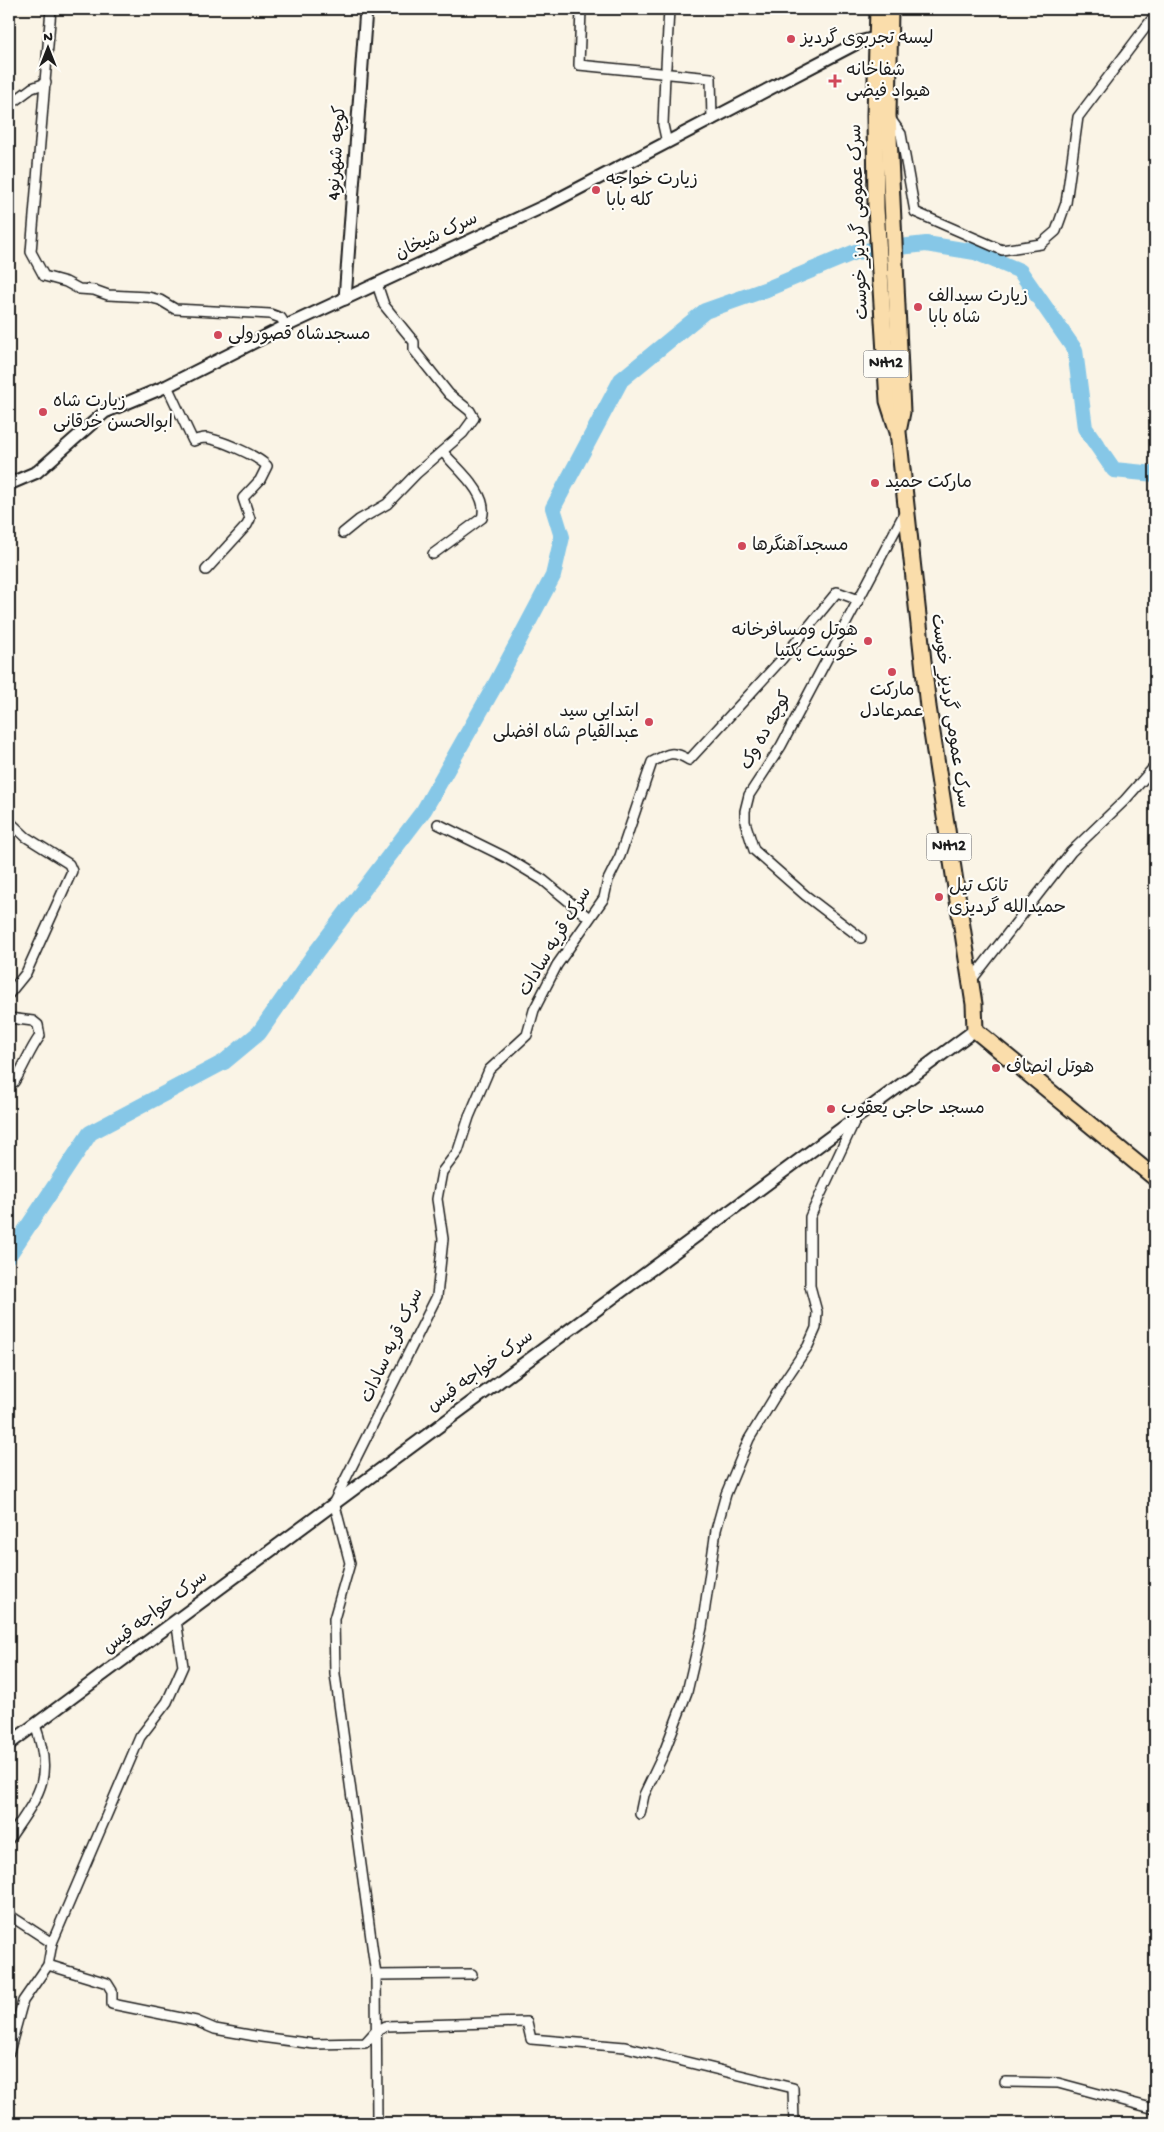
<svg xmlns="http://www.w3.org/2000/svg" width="1164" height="2132" font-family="'Gochi Hand','Playpen Sans Arabic',sans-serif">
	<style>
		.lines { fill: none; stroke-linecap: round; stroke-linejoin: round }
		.river { stroke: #86c7e7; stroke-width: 16 }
		.minor-casing { stroke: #1c1c1c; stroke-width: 12 }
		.tertiary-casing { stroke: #1c1c1c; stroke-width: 15 }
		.trunk-casing { stroke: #1c1c1c; stroke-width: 19 }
		.minor { stroke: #fdfcf7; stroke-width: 9 }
		.tertiary { stroke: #fdfcf7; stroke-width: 11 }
		.trunk { stroke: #faddab; stroke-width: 15 }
		.poi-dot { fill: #d1495b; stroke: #fdfcf7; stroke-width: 2 }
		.labels { text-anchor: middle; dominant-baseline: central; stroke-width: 4.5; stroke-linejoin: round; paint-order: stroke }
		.shield { fill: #fdfcf7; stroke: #605f5e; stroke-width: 1 }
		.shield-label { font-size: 16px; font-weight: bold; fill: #1c1c1c }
		.poi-label { font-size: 18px; fill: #1c1c1c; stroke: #fdfcf7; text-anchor: start }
		.street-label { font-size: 18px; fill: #1c1c1c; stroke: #fdfcf7 }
	</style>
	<rect width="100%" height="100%" fill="#faf4e6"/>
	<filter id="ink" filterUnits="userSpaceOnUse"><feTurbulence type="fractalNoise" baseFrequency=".02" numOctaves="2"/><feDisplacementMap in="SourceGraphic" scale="10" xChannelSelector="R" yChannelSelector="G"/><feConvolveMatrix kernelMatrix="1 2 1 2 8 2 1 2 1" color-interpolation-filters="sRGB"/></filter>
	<g filter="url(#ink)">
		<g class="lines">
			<path class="river" d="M9,1255L90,1133L224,1062L259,1033L313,956L424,810L494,687L553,576L562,537L553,508L621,380L705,311L767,289L855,252L926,244L975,252L1020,271L1075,350L1085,428L1114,470L1155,474"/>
			<g class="minor-casing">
				<g id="minor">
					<path d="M51,9L31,252L44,276L66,282L79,289L94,290L108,295L148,297L160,300L175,309L270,314L281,318L286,326"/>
					<path d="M581,9L579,65L711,78L712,120"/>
					<path d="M666,67L669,9"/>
					<path d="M665,74L663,125L667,143"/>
					<path d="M9,105L32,88L46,83"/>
					<path d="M890,118L901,134L915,212L1002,250L1041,244L1056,231L1066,203L1078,117L1155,15"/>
					<path d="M167,386L193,441C196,440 201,438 205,438C219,439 258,456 267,466L260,480L243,498L250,519L247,525L206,570"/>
					<path d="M343,533L359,520L387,504L416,474L463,433L474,418L470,411L449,394L414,350V342L384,305L377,284"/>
					<path d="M433,554L482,518C490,494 457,469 443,452"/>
					<path d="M9,821L26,837L69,864L72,871L26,973L9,994"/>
					<path d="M438,824L505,857L543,880L589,918"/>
					<path d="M861,938L805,895L754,850L745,822V811L749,795L781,746L906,510"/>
					<path d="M970,982L1071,852L1125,800L1155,766"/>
					<path d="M9,1018L33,1021L38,1025L40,1036C29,1051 24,1067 14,1082L9,1083"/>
					<path d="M640,1814L644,1795L663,1755L687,1692L702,1628L716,1530L726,1494L749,1439L783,1383L808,1346L816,1328L817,1312L810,1286V1217L855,1120"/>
					<path d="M9,1839C38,1796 55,1779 35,1725"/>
					<path d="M9,1915L52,1943"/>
					<path d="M48,1965L107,1983L112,1991V2004L196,2021L215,2029L261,2037L314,2044L365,2043L375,2032L386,2026L527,2022L531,2039L625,2047L793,2088L794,2123"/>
					<path d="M376,1975L472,1974"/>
					<path d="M9,2052L23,2001L48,1965L52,1943L140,1737L167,1702L183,1666L176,1620"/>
					<path d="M1005,2082L1058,2083L1155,2109"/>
					<path d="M377,2123L376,1975L335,1674L334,1619L350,1563L334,1502L437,1296L443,1239L437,1199L442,1172L458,1151L469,1117L489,1070L527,1035L534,1010L557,965L604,898L608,880L620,856L652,762C668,753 673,750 689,760L782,659L837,592L859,600"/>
				</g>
			</g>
			<g class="tertiary-casing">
				<g id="tertiary">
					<path d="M345,299L366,9"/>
					<path d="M9,484L37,472L105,412L167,386L286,326L549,204L859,42L883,36"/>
					<path d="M9,1744L975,1030"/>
				</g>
			</g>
			<g class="trunk-casing">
				<g id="trunk">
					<path d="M878,9L875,115L876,208L888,401L898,432L928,707L974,1004L975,1030L1155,1178"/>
					<path d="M890,9L888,115L902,412L899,427"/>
				</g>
			</g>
			<use href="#minor" class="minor"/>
			<use href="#tertiary" class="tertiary"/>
			<use href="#trunk" class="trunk"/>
		</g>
	</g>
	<g class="poi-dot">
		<circle cx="791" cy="39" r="5"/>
		<path d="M832.5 73.5h5v5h5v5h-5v5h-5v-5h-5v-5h5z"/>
		<circle cx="596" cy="190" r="5"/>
		<circle cx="918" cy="307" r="5"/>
		<circle cx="218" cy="335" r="5"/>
		<circle cx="43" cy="412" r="5"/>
		<circle cx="875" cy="483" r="5"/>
		<circle cx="742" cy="546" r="5"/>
		<circle cx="868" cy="641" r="5"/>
		<circle cx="892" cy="672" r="5"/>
		<circle cx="649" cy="722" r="5"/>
		<circle cx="939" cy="897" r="5"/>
		<circle cx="996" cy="1068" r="5"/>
		<circle cx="831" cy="1109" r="5"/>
	</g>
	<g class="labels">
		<g class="shield">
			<rect x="863.5" y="350.5" width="45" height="27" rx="4"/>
			<rect x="926.5" y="833.5" width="45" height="27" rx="4"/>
		</g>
		<g class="shield-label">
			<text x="886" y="364">NH12</text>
			<text x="949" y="847">NH12</text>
		</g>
		<g class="poi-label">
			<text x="801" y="39">لیسه تجربوی گردیز</text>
			<text x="846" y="71">شفاخانه<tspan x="846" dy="21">هیواد فیضی</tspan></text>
			<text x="606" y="180">زیارت خواجه<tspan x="606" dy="21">کله بابا</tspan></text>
			<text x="928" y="297">زیارت سیدالف<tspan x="928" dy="21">شاه بابا</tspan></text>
			<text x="228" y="335">مسجدشاه قصورولی</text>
			<text x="53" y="402">زیارت شاه<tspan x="53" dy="21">ابوالحسن خرقانی</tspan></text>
			<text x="885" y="483">مارکت حمید</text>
			<text x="752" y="546">مسجدآهنگرها</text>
			<text x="858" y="631" text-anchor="end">هوتل ومسافرخانه<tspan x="858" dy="21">خوست پکتیا</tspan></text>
			<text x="892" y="691" text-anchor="middle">مارکت<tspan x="892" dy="21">عمرعادل</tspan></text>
			<text x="639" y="712" text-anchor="end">ابتدایی سید<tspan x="639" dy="21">عبدالقیام شاه افضلی</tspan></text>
			<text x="949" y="887">تانک تیل<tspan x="949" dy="21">حمیدالله گردیزی</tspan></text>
			<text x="1006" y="1068">هوتل انصاف</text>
			<text x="841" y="1109">مسجد حاجی یعقوب</text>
		</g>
		<g class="street-label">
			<text transform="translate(338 153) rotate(-86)">کوچه شهرنو4</text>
			<text transform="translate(860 222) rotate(-92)">سرک عمومی گردیز_خوست</text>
			<text transform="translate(437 237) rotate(-25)">سرک شیخان</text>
			<text transform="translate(949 711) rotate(82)">سرک عمومی گردیز_خوست</text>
			<text transform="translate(767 731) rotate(-61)">کوچه ده وک</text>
			<text transform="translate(556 942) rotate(-59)">سرک قریه سادات</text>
			<text transform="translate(393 1346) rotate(-65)">سرک قریه سادات</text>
			<text transform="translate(481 1372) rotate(-36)">سرک خواجه قیس</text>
			<text transform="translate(156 1613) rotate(-37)">سرک خواجه قیس</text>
		</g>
	</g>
	<rect width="1164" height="2132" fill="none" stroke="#fdfcf7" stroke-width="30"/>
	<rect x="15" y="15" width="1134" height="2102" fill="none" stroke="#1c1c1c" stroke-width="2" filter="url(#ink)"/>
	<g transform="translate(48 48)" stroke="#fdfcf7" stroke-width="4" paint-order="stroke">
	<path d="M0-4L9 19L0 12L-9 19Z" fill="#1c1c1c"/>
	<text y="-8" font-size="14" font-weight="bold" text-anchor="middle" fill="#1c1c1c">N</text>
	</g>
</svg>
